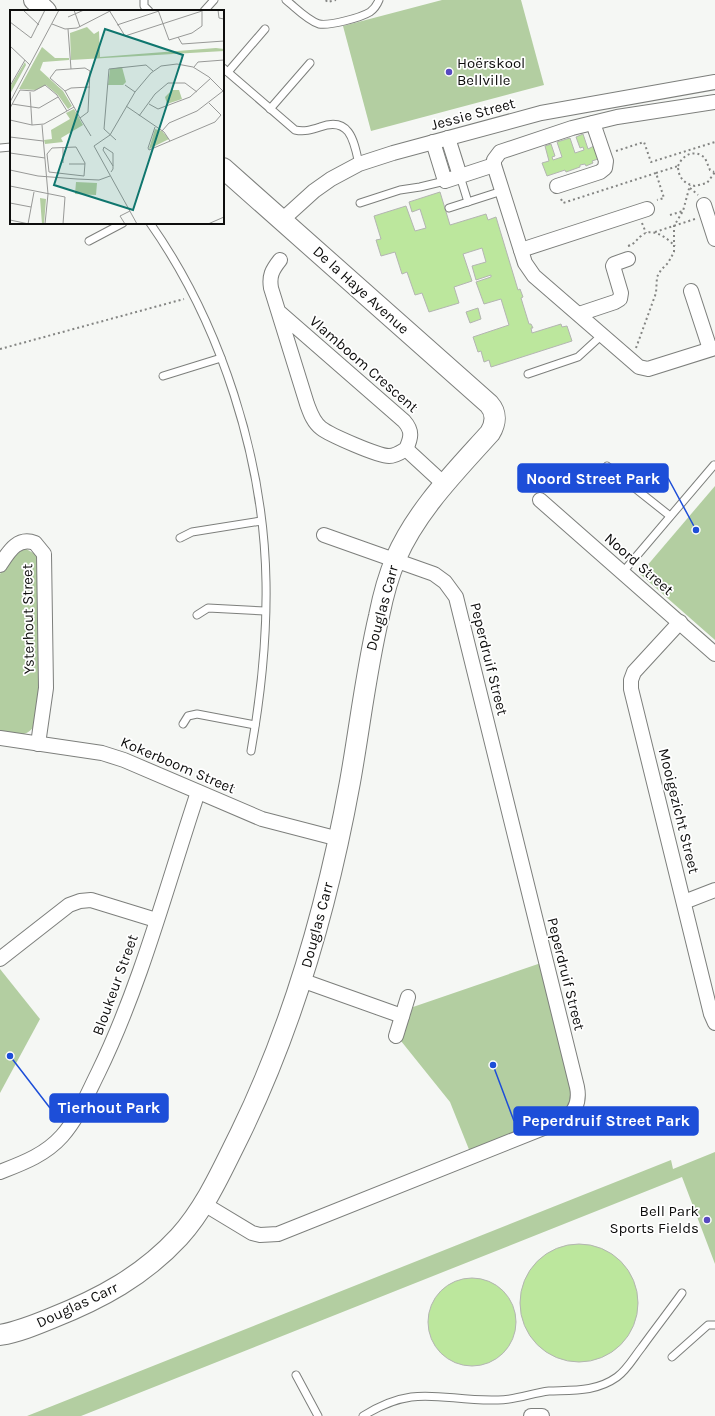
<svg xmlns="http://www.w3.org/2000/svg" width="715" height="1416" font-family="Karla,sans-serif">
	<style>
		.green { fill: #b3cea1 }
		.building { fill: #bce79d; stroke: #b3b5b1 }
		.lines { fill: none; stroke-linecap: round; stroke-linejoin: round }
		.lane-casing { stroke: #7d7f7c; stroke-width: 9 }
		.street-casing { stroke: #7d7f7c; stroke-width: 16 }
		.secondary-casing { stroke: #7d7f7c; stroke-width: 22 }
		.path { stroke: #848583; stroke-width: 2; stroke-dasharray: 2 3; stroke-linecap: butt }
		.lane { stroke: #fff; stroke-width: 7 }
		.street { stroke: #fff; stroke-width: 14 }
		.secondary { stroke: #fff; stroke-width: 20 }
		.poi-dot { fill: #5749c1; stroke: #fff; stroke-width: 1.5 }
		.labels { text-anchor: middle; dominant-baseline: central; stroke-width: 3.5; stroke-linejoin: round; paint-order: stroke }
		.poi-label { font-size: 15px; fill: #0d0d0c; stroke: #fff; text-anchor: start }
		.street-label { font-size: 15px; fill: #0d0d0c; stroke: #fff }
		.inset-road { fill: none; stroke: #989997; stroke-width: 1 }
		.view { fill: #0f766e; fill-opacity: 0.15; stroke: #0f766e; stroke-width: 2 }
		.inset-edge { fill: none; stroke: #0d0d0c; stroke-width: 2 }
		.leader { fill: none; stroke: #1d4ed8; stroke-width: 1.5 }
		.callout-dot { fill: #1d4ed8; stroke: #fff; stroke-width: 1.5 }
		.callout { fill: #1d4ed8; stroke: #1d4ed8; stroke-width: 1.5 }
		.callout-label { font-size: 16px; text-anchor: middle; font-weight: bold; fill: #fff }
	</style>
	<rect width="100%" height="100%" fill="#f5f7f4"/>
	<g class="green">
		<path d="M442,0H521L544,85L371,131L343,26Z"/>
		<path d="M715,486V640L640,574Z"/>
		<path d="M26,549L37,555L42,676L34,726C26,739 13,734 0,733V574C7,564 13,550 26,549Z"/>
		<path d="M541,963L571,1088L572,1100L563,1114L470,1152L450,1102L401,1041L413,1007Z"/>
		<path d="M0,969L40,1019L0,1093Z"/>
		<path d="M715,1152V1264L682,1177L81,1416H27L671,1160L673,1169Z"/>
	</g>
	<g class="building">
		<path d="M583,134L588,149L594,146L598,159L592,161L593,163L586,166L585,164L580,165V167L566,172L565,170L547,176L542,163L549,161L545,146L551,144L555,156L552,157L553,160L562,157L557,142L570,138L575,153L584,150L583,147L580,148L576,137Z"/>
		<path d="M440,192L450,225L486,214L488,220L496,217L518,290L520,289L523,297L521,298L529,324H531L533,328H531L532,333L561,324L562,327L567,326L572,341L491,367L489,360L484,362L481,351L478,352L473,337L509,325L501,299L484,304L476,282L491,277V275L476,280L472,266L486,262L482,248L463,254L472,281L454,287L459,303L429,312L422,293L415,295L407,272L402,274L395,252L381,256L376,240L381,239L374,216L406,206L415,231L426,228L420,209L412,212L409,202Z"/>
		<path d="M478,308L481,319L470,323L466,312Z"/>
		<circle cx="579" cy="1303" r="59"/>
		<circle cx="472" cy="1322" r="44"/>
	</g>
	<g class="lines">
		<g class="lane-casing">
			<g id="lane">
				<path d="M144,0V6L149,11"/>
				<path d="M286,0C296,8 307,20 319,24C329,26 360,18 370,12C374,9 377,5 379,0"/>
				<path d="M204,11L214,0"/>
				<path d="M223,68L295,130C304,132 311,130 320,127C350,116 354,141 359,164"/>
				<path d="M228,72L265,29"/>
				<path d="M270,109L310,63"/>
				<path d="M0,148L11,147"/>
				<path d="M460,176L468,202"/>
				<path d="M360,203L400,190L420,187L445,181"/>
				<path d="M449,208L502,191"/>
				<path d="M150,223C221,324 264,459 266,582C267,638 261,695 251,751"/>
				<path d="M89,241L123,223"/>
				<path d="M528,374L578,357L602,335"/>
				<path d="M163,376L221,358"/>
				<path d="M607,466L670,516"/>
				<path d="M180,538L192,532L261,521"/>
				<path d="M623,572L714,465"/>
				<path d="M197,615L208,608L265,611"/>
				<path d="M183,724L188,716L197,714L255,725"/>
				<path d="M672,1357L708,1325H715"/>
				<path d="M296,1375L318,1416"/>
				<path d="M363,1416C417,1382 442,1402 498,1400C516,1400 532,1393 549,1391C573,1390 596,1392 617,1377C627,1370 634,1357 642,1347C655,1329 669,1311 682,1293"/>
			</g>
		</g>
		<g class="street-casing">
			<g id="street">
				<path d="M715,102L617,117L572,128L500,152L494,160V165L525,263L534,276L639,367L648,369L715,348"/>
				<path d="M448,138L460,176"/>
				<path d="M433,142L445,181L494,165"/>
				<path d="M557,186L600,172L605,168L606,161L593,123"/>
				<path d="M704,205L715,239"/>
				<path d="M282,220L314,191L331,179L359,164L393,153L541,113L715,82"/>
				<path d="M521,250L647,209"/>
				<path d="M691,291L710,349"/>
				<path d="M279,312L404,421C413,431 411,438 406,449C401,452 396,456 389,456C378,456 330,435 321,428C313,422 310,412 307,404L271,288C269,276 272,270 280,260"/>
				<path d="M579,314L615,302L620,299L621,293L613,266L614,264L628,259"/>
				<path d="M406,449L444,484"/>
				<path d="M540,500L715,654"/>
				<path d="M0,565C8,553 17,536 35,543L44,554L46,688L38,744"/>
				<path d="M680,622L634,672L631,680V689L711,1014L715,1023"/>
				<path d="M0,738L102,753L124,760L262,819L339,839"/>
				<path d="M684,902L715,890"/>
				<path d="M0,959L69,905L80,901L91,900L156,920"/>
				<path d="M301,980L402,1016"/>
				<path d="M396,1036L408,997"/>
				<path d="M0,1172C23,1163 45,1155 62,1136C78,1118 87,1095 98,1073C141,985 167,885 198,792"/>
				<path d="M204,1204L252,1233L260,1235L278,1234L561,1121C575,1114 580,1102 577,1087L456,597L445,582L434,574L324,535"/>
				<path d="M531,1416H542"/>
			</g>
		</g>
		<g class="secondary-casing">
			<g id="secondary">
				<path d="M34,0L46,11"/>
				<path d="M0,1335C18,1332 35,1325 52,1318C100,1299 143,1276 179,1237C206,1207 222,1170 240,1134C294,1023 328,903 350,782C360,726 366,671 379,616C383,596 388,577 396,558C417,510 455,472 490,433C496,423 497,413 489,404L223,168"/>
			</g>
		</g>
		<g class="path">
			<path d="M326,0L327,2L336,0"/>
			<path d="M616,151L644,142L651,162L715,142"/>
			<path d="M678,166C683,154 695,149 705,158L710,170L714,172"/>
			<path d="M656,173L678,166C678,177 684,184 695,186L707,183L715,172"/>
			<path d="M690,188L698,195"/>
			<path d="M561,199L563,203L656,173L664,198L657,200"/>
			<path d="M670,215L683,211L690,185"/>
			<path d="M642,223L646,233"/>
			<path d="M655,232L695,219"/>
			<path d="M628,246C635,244 636,240 641,236C652,226 667,238 675,246"/>
			<path d="M636,348L656,293L657,277L661,270L668,263L674,252V226L683,211"/>
			<path d="M0,349L184,299"/>
		</g>
		<use href="#lane" class="lane"/>
		<use href="#street" class="street"/>
		<use href="#secondary" class="secondary"/>
	</g>
	<g class="poi-dot">
		<circle cx="449" cy="72" r="4"/>
		<circle cx="707" cy="1220" r="4"/>
	</g>
	<g class="labels">
		<g class="poi-label">
			<text x="457" y="63">Hoërskool<tspan x="457" dy="17">Bellville</tspan></text>
			<text x="699" y="1211" text-anchor="end">Bell Park<tspan x="699" dy="17">Sports Fields</tspan></text>
		</g>
		<g class="street-label">
			<text transform="translate(473 114) rotate(-15)">Jessie Street</text>
			<text transform="translate(361 290) rotate(42)">De la Haye Avenue</text>
			<text transform="translate(364 364) rotate(41)">Vlamboom Crescent</text>
			<text transform="translate(639 564) rotate(41)">Noord Street</text>
			<text transform="translate(382 608) rotate(-75)">Douglas Carr</text>
			<text transform="translate(28 619) rotate(-91)">Ysterhout Street</text>
			<text transform="translate(489 659) rotate(76)">Peperdruif Street</text>
			<text transform="translate(178 765) rotate(23)">Kokerboom Street</text>
			<text transform="translate(679 811) rotate(76)">Mooigezicht Street</text>
			<text transform="translate(317 925) rotate(-75)">Douglas Carr</text>
			<text transform="translate(566 974) rotate(76)">Peperdruif Street</text>
			<text transform="translate(115 985) rotate(-70)">Bloukeur Street</text>
			<text transform="translate(77 1305) rotate(-25)">Douglas Carr</text>
		</g>
	</g>
	<g transform="translate(10 10)">
		<rect width="214" height="214" fill="#f5f7f4"/>
		<path d="M77,17L84,24L89,21L90,47L206,38L214,39V41L61,50L60,23ZM32,37L45,48H59V50L33,52L30,60L53,81L62,96L58,99L48,85L36,75L26,80L9,79ZM15,52L16,55L0,84V77ZM112,57L116,72L113,75H98L100,59ZM162,80H169L172,89L157,94L155,87ZM64,99L73,115L51,128L53,132L35,134L34,130L42,129L41,120L60,109L56,103ZM145,119L152,121L159,129L139,139ZM66,172L87,173L86,185L65,184ZM30,188L36,189L34,214H32Z" fill="#b3cea1"/>
		<path class="inset-road" d="M13,0L29,15M64,0L70,17M99,0L115,26L192,1M148,0L159,30L182,23L192,16V0M208,0L209,8L214,9M58,7L74,0M0,12L21,28L35,0M42,14L55,19L67,18L102,0M107,15L149,1M58,19L61,59M168,27L172,34L214,31M0,36L20,55M184,57L188,52L214,50M115,75L125,82M0,76L15,50M55,81L61,78L80,77M20,82L22,115M0,92L49,0M2,94L29,98L48,87M139,94L148,99L180,87L201,68M116,96L154,122L160,131M0,98L10,80L24,81L35,75L47,85L57,101M129,106L145,84L158,73H175L187,82M70,108L78,102L80,61L75,58L46,60L40,68L55,81L60,90L64,97L70,108L81,126M0,110L22,115L34,114L64,97M32,115L38,184L35,214M145,117L138,138L139,140L205,112L211,105L199,93M152,121L159,113L187,101L213,81M0,127L33,131M106,130L94,119L99,59L136,55L143,61M66,137L75,153L74,166L39,162L37,144L42,138ZM0,143L35,148M53,153V137M59,154H75M0,160L28,166L67,169L89,170L100,166M101,162L103,159V143L94,137L93,140L103,156M0,176L55,187L53,214M0,193L21,197M0,210L19,214M18,214L24,182M115,214L110,206L120,201M127,214L84,136L100,125L125,82L141,63L151,56L167,54L183,57L199,67L214,82M198,214L214,207"/>
		<path class="view" d="M95,19L173,45L123,200L44,175Z"/>
		<rect width="214" height="214" class="inset-edge"/>
	</g>
	<path class="leader" d="M696 530L668 478M10 1056L50 1108M493 1065L514 1121"/>
	<g class="callout-dot">
		<circle cx="696" cy="530" r="4"/>
		<circle cx="10" cy="1056" r="4"/>
		<circle cx="493" cy="1065" r="4"/>
	</g>
	<g class="callout">
		<rect x="518" y="464" width="150" height="28" rx="4"/>
		<rect x="50" y="1094" width="118" height="28" rx="4"/>
		<rect x="514" y="1107" width="184" height="28" rx="4"/>
	</g>
	<g class="callout-label">
		<text x="593" y="484">Noord Street Park</text>
		<text x="109" y="1113">Tierhout Park</text>
		<text x="606" y="1126">Peperdruif Street Park</text>
	</g>
</svg>
